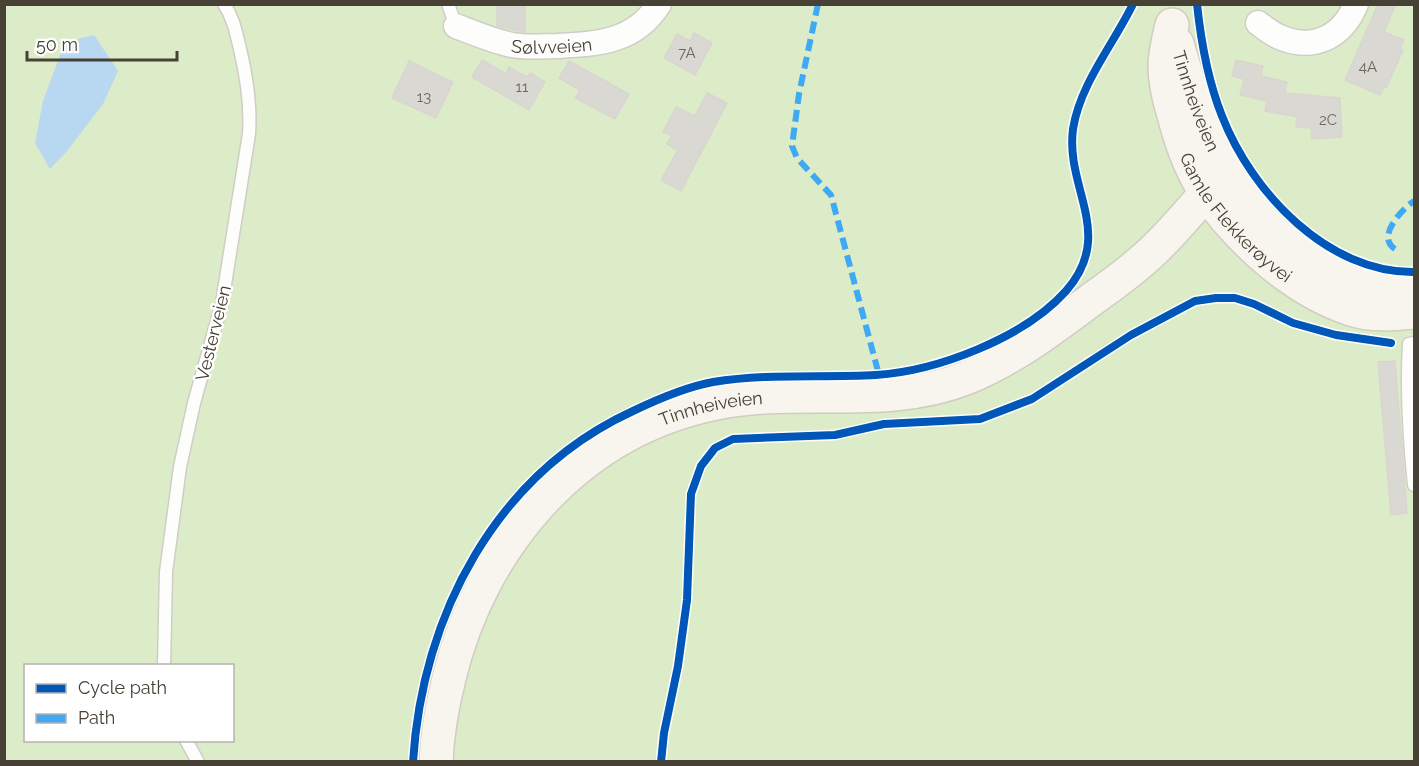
<svg xmlns="http://www.w3.org/2000/svg" width="1419" height="766" font-family="Raleway,sans-serif">
	<style>
		.green { fill: #dcecc8; fill-rule: evenodd }
		.water { fill: #b8d7f0 }
		.building { fill: #dad8d2; stroke: #d9d6cf; stroke-width: 1.5 }
		.lines { fill: none; stroke-linecap: round; stroke-linejoin: round }
		.lane-casing { stroke: #cecdc7; stroke-width: 15 }
		.street-casing { stroke: #cecdc7; stroke-width: 27 }
		.secondary-casing { stroke: #d0cdc0; stroke-width: 36 }
		.lane { stroke: #fdfdfc; stroke-width: 12 }
		.street { stroke: #fdfdfc; stroke-width: 24 }
		.secondary { stroke: #f7f5ee; stroke-width: 33 }
		.quiet { stroke: #3fa9f5; stroke-width: 6; stroke-dasharray: 12 6; stroke-linecap: butt }
		.cycleway-casing { stroke: #fff; stroke-width: 11 }
		.cycleway { stroke: #0057b8; stroke-width: 8 }
		.labels { text-anchor: middle; dominant-baseline: central; stroke-width: 5; stroke-linejoin: round; paint-order: stroke }
		.number-label { font-size: 15px; fill: #6c685d }
		.street-label { font-size: 18px; fill: #474135; stroke: #fff }
	</style>
	<rect width="100%" height="100%" fill="#f0efea"/>
	<path class="green" d="M4,5H1414V761H5ZM26,666H232V740H26Z"/>
	<path class="water" d="M94,35L118,71L103,104L67,151L50,169L35,143L43,101L65,42Z"/>
	<g class="building">
		<path d="M497,4H525V32L497,26Z"/>
		<path d="M1378,4H1396L1384,32L1404,40L1400,49L1403,50L1396,66L1386,88L1384,87L1380,95L1345,80Z"/>
		<path d="M694,33L712,43L695,75L664,58L677,34L690,41Z"/>
		<path d="M482,60L506,74L509,67L527,77L530,73L545,82L529,110L472,77Z"/>
		<path d="M1236,60L1263,66L1261,76L1287,82L1285,93L1340,98L1342,137L1312,139L1311,128L1296,127L1297,117L1265,111L1267,101L1240,95L1244,79L1232,76Z"/>
		<path d="M409,61L453,82L436,118L392,98Z"/>
		<path d="M569,61L629,94L615,119L575,98L580,90L559,78Z"/>
		<path d="M707,93L727,103L681,191L661,180L678,150L667,144L672,136L663,132L676,107L695,116Z"/>
		<path d="M1395,361L1407,513L1391,515L1378,362Z"/>
	</g>
	<g class="lines">
		<g class="lane-casing">
			<g id="lane">
				<path d="M448,4L456,26"/>
				<path d="M1414,343L1409,344C1406,393 1409,437 1414,485"/>
				<path d="M164,666L166,572L180,467L194,403L222,303L249,134C251,105 247,78 240,49C236,33 234,19 224,4"/>
				<path d="M186,740L198,762"/>
			</g>
		</g>
		<g class="street-casing">
			<g id="street">
				<path d="M1258,23C1265,28 1273,35 1282,38C1315,51 1343,36 1356,4"/>
				<path id="s1" d="M456,26C474,33 493,41 512,45C527,48 543,46 558,46C598,44 635,42 659,4"/>
			</g>
		</g>
		<g class="secondary-casing">
			<g id="secondary">
				<path id="s2" d="M1172,25C1169,38 1165,53 1165,66C1165,83 1169,99 1174,115C1181,142 1191,171 1207,194C1242,243 1294,290 1351,309C1371,316 1394,314 1414,312"/>
				<path id="s3" d="M1177,44C1188,81 1199,117 1216,152C1252,229 1328,288 1414,291"/>
				<path id="s4" d="M436,762C437,733 442,706 449,678C481,545 577,431 716,403C798,386 885,410 966,378C1013,359 1055,327 1095,297C1115,283 1135,268 1153,251C1172,233 1189,213 1206,193L1239,191"/>
			</g>
		</g>
		<use href="#lane" class="lane"/>
		<use href="#street" class="street"/>
		<use href="#secondary" class="secondary"/>
		<g class="quiet">
			<path d="M818,4L799,94L792,146L797,158L831,195L879,375"/>
			<path d="M1395,249C1376,237 1401,210 1414,201"/>
		</g>
		<g class="cycleway-casing">
			<g id="cycleway">
				<path d="M1197,4C1201,42 1208,81 1222,116C1252,193 1328,273 1414,272"/>
				<path d="M413,762C422,615 496,474 633,411C658,399 686,387 713,382C767,373 821,378 876,375C937,371 1024,338 1066,291C1116,234 1065,189 1073,129C1080,84 1113,45 1133,4"/>
				<path d="M661,762L664,733L678,666L687,600L691,494L701,466L715,448L733,439L835,435L884,424L980,419L1032,399L1131,335L1195,301L1216,298H1235L1254,304L1293,323L1336,335L1391,343"/>
			</g>
		</g>
		<use href="#cycleway" class="cycleway"/>
	</g>
	<g class="labels">
		<g class="number-label">
			<text x="687" y="53">7A</text>
			<text x="1368" y="67">4A</text>
			<text x="522" y="87">11</text>
			<text x="424" y="97">13</text>
			<text x="1328" y="120">2C</text>
		</g>
		<g class="street-label">
			<text stroke="none"><textPath href="#s1" startOffset="99">Sølvveien</textPath></text>
			<text stroke="none"><textPath href="#s3" startOffset="60">Tinnheiveien</textPath></text>
			<text stroke="none"><textPath href="#s2" startOffset="214">Gamle Flekkerøyvei</textPath></text>
			<text transform="translate(213 333) rotate(-76)">Vesterveien</text>
			<text stroke="none"><textPath href="#s4" startOffset="484">Tinnheiveien</textPath></text>
		</g>
	</g>
	<rect width="1419" height="766" fill="none" stroke="#474135" stroke-width="12"/>
	<rect x="24" y="664" width="210" height="78" fill="#ffffff" stroke="#b5b3ae" stroke-width="1.5"/>
	<rect x="36" y="684" width="30" height="9" fill="#0057b8" stroke="#b5b3ae" stroke-width="1.5"/>
	<text x="78" y="694" font-size="18" fill="#474135">Cycle path</text>
	<rect x="36" y="714" width="30" height="9" fill="#3fa9f5" stroke="#b5b3ae" stroke-width="1.5"/>
	<text x="78" y="724" font-size="18" fill="#474135">Path</text>
	<path d="M27 51v9h150v-9" fill="none" stroke="#474135" stroke-width="3"/>
	<text x="36" y="51" font-size="18" fill="#474135" stroke="#ffffff" stroke-width="4.5" paint-order="stroke">50 m</text>
</svg>
